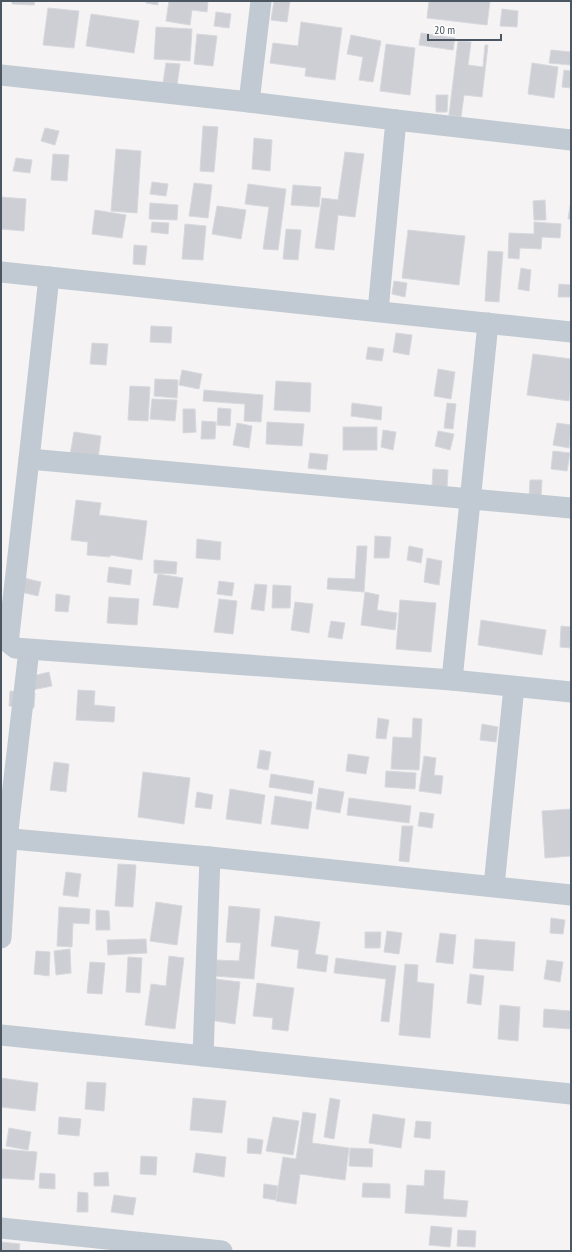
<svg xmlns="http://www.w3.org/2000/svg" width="572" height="1252" font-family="'PT Sans Narrow',sans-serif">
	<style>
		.building { fill: #cdcfd5; stroke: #d7d9de }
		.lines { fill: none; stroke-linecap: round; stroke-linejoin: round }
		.street { stroke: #c1cad2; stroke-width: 21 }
	</style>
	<rect width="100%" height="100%" fill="#f5f3f3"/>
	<g class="building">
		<path d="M12,1H35L34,5L12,4Z"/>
		<path d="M146,1H158V5L146,3Z"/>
		<path d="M169,1H208L207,12L192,10L190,25L166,21Z"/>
		<path d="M274,1H290L287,22L271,20Z"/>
		<path d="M429,1H490L487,25L427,18Z"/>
		<path d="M48,8L79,11L74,48L43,45Z"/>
		<path d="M502,9L518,11L517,27L500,26Z"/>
		<path d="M216,12L231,14L229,28L214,26Z"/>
		<path d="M91,14L139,21L134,53L86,46Z"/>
		<path d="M301,22L342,28L335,80L305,76L306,68L270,63L273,43L298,46Z"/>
		<path d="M156,27L192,29L190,61L154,59Z"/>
		<path d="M421,33L455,38L453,50L419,45Z"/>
		<path d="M197,34L217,36L213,66L194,64Z"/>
		<path d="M351,35L381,41L373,82L359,80L363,57L347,54Z"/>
		<path d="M458,41L471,42L468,65L483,67L485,45H488L482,97L464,95L461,117L449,115Z"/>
		<path d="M386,44L415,48L410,95L380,91Z"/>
		<path d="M551,50L571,52V65L549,63Z"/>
		<path d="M166,63L180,64L177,85L163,83Z"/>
		<path d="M532,63L558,67L554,98L528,94Z"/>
		<path d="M564,70L571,71V88L562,87Z"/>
		<path d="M436,95H448L447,112H436Z"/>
		<path d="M203,126L218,127L214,172L200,171Z"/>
		<path d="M45,128L59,131L55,145L41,141Z"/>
		<path d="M254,138L272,140L270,171L252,169Z"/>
		<path d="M116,149L141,151L137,213L111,211Z"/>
		<path d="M345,152L364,154L355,217L338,215L334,250L315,248L322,198L338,200Z"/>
		<path d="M53,154L69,155L67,181L51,180Z"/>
		<path d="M16,158L32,160L30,173L13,171Z"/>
		<path d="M152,182L168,184L166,196L150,194Z"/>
		<path d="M194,183L212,185L208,218L189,216Z"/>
		<path d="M248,184L286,189L278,250L263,249L269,207L245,204Z"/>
		<path d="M293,185L321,187L319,207L291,205Z"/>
		<path d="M1,197L26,199L24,231L1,229Z"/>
		<path d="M545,200L546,220H534L533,201Z"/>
		<path d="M571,200V219H568Z"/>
		<path d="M150,203L178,205L177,220L149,219Z"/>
		<path d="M217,206L246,210L241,239L212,234Z"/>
		<path d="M95,210L126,215L122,238L92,234Z"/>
		<path d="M152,222L169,223L168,234L151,232Z"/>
		<path d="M534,222L561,224L560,238L542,237L541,249L520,248L519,259L508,258L509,233L534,234Z"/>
		<path d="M185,224L206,226L203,260L182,259Z"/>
		<path d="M286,229L301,230L298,260L283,259Z"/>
		<path d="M408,230L465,236L459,285L402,278Z"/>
		<path d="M134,245L147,246L145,265L133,264Z"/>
		<path d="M488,251L503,252L499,302L485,301Z"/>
		<path d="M521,268L531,270L529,291L518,289Z"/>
		<path d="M394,281L407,283L405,297L392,294Z"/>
		<path d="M559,284L571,285V297H558Z"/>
		<path d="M151,326L172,327L171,343L150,342Z"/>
		<path d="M396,333L412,335L409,355L393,352Z"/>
		<path d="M92,343L108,344L106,365L90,364Z"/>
		<path d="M368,347L384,349L382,361L366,359Z"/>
		<path d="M533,354L571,359V384L569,401L527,395Z"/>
		<path d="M438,369L455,372L451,399L434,396Z"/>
		<path d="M182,370L202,374L199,389L179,385Z"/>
		<path d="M155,379L178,380L177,398L154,396Z"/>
		<path d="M276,381L311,383L310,412L274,410Z"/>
		<path d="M130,386L150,387L148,421L128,420Z"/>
		<path d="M204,390L263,395L261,422L244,421L245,404L203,401Z"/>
		<path d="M152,399L177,400L175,421L150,419Z"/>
		<path d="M352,403L382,407L381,420L351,416Z"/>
		<path d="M447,403L456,404L453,429L444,428Z"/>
		<path d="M218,408L231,409L230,426L217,425Z"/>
		<path d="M183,409H195L196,432L183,433Z"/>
		<path d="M202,421L216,422L215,439H201Z"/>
		<path d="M267,422L304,424L302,446L266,444Z"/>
		<path d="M237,423L252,426L249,448L233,445Z"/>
		<path d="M557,423L571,425L569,448L553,445Z"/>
		<rect x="343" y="427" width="34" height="23"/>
		<path d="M383,430L396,432L393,450L381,447Z"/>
		<path d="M438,431L454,434L450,450L435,446Z"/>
		<path d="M74,432L101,436L98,459L70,455Z"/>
		<path d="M553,451L570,453L567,471L551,469Z"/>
		<path d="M310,453L328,455L326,470L308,468Z"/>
		<path d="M433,469L448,470L447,488L432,487Z"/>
		<path d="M530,480H542L541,498L529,497Z"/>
		<path d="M76,500L101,503L99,515L147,521L142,560L110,555V557L87,555L88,542L71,540Z"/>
		<path d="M375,536L391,537L389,558H374Z"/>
		<path d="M197,539L221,542L220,560L196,558Z"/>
		<path d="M357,546H367L364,592L327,589L328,578L355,579Z"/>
		<path d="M409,546L423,549L421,563L407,560Z"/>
		<path d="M427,558L442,561L439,585L424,582Z"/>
		<path d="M154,560L177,562L176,574L154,573Z"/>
		<path d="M109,567L132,570L130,585L107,582Z"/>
		<path d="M158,574L183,578L178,608L153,605Z"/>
		<path d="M24,578L41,582L38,596L21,592Z"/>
		<path d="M219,581L234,583L232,596L217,594Z"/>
		<path d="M255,584L267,585L264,611L251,609Z"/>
		<path d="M273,585L291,586L290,608H272Z"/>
		<path d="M365,592L379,595L377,610L397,613L395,630L361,625Z"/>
		<path d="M56,594L70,596L68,612L55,611Z"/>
		<path d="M109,597L139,599L137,625L107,623Z"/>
		<path d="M219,599L237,601L233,634L214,632Z"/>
		<path d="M400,600L436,603L431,652L396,649Z"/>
		<path d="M295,602L313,604L309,633L291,630Z"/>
		<path d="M481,620L546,630L542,655L478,645Z"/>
		<path d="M331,621L345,623L342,639L328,637Z"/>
		<path d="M561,626L571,627V648L560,647Z"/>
		<path d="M49,672L52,686L27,691L24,678Z"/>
		<path d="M78,690L95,691L94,705L115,707L114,722L76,720Z"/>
		<path d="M10,691L35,693L34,708L9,706Z"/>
		<path d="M378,718L389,720L386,739L376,738Z"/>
		<path d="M413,718L422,719L419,770L391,769L393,737L412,738Z"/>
		<path d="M482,724L498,727L496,742L480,740Z"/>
		<path d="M260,750L271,752L268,770L257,768Z"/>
		<path d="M348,754L369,757L366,774L346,771Z"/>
		<path d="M424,756L436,758L434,775L443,776L441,794L419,791Z"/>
		<path d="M54,762L69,764L66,792L50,790Z"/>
		<path d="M386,771L416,773L415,789L385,787Z"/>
		<path d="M143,772L190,778L184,824L138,817Z"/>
		<path d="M271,774L314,781L312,794L269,787Z"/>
		<path d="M319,788L344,792L340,813L316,809Z"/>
		<path d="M230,789L265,795L261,824L226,819Z"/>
		<path d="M197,792L213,795L211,809L195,807Z"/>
		<path d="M275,796L312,802L308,829L271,824Z"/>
		<path d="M349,798L411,806L409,823L347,815Z"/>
		<path d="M571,809V856L545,858L542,811Z"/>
		<path d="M420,812L434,814L432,828L418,826Z"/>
		<path d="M402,826H413L409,862L399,861Z"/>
		<path d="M118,864L136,865L133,907L115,906Z"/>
		<path d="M66,872L81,874L78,897L63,895Z"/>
		<path d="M156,902L182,906L177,945L150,941Z"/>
		<path d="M229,906L260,909L254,979L215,976L216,960L239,961L241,943L226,942Z"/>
		<path d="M59,907L90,909L89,924L73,923L72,947L57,946Z"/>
		<path d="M96,910L109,911L110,930H96Z"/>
		<path d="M275,916L320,922L315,954L328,956L326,972L297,968L299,950L271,946Z"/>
		<path d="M551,918L565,920L563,934L550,933Z"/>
		<path d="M387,931L402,933L399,954L384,952Z"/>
		<path d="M365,932H381L380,948H365Z"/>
		<path d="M440,933L456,935L453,964L436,962Z"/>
		<path d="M146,939L147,953L108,955L107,940Z"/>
		<path d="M475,939L515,942L513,971L473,968Z"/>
		<path d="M70,949L71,973L56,975L54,951Z"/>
		<path d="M36,951L50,952L49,976L34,974Z"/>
		<path d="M169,956L184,958L175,1029L145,1025L151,984L166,986Z"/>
		<path d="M128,957L142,958L140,993L126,992Z"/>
		<path d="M336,958L396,966L389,1022L381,1021L386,979L334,973Z"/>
		<path d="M547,960L563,962L560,982L544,979Z"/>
		<path d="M90,962L105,963L102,994L87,993Z"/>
		<path d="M405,964L418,965L417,982L434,984L430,1038L399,1035Z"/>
		<path d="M470,974L484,976L481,1005L467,1003Z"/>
		<path d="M215,979L240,982L235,1024L210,1020Z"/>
		<path d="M257,983L294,988L288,1031L272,1029L273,1018L253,1016Z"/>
		<path d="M500,1005L520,1007L518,1041L498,1039Z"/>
		<path d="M544,1009L571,1011V1029L543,1027Z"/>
		<path d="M1,1078L38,1083L35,1111L1,1107Z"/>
		<path d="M87,1082L106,1083L104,1111L85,1109Z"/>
		<path d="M193,1098L226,1101L222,1133L190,1130Z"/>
		<path d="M330,1098L340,1100L334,1139L324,1137Z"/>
		<path d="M303,1112L316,1114L312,1143L349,1148L345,1180L300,1174L296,1204L276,1201L283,1157L296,1159Z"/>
		<path d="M373,1114L405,1119L401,1148L369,1143Z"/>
		<path d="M59,1117L81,1119L79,1136L58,1134Z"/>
		<path d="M273,1117L299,1121L293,1155L266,1151Z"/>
		<path d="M416,1121L431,1122L430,1139L414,1137Z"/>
		<path d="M9,1128L31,1132L28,1150L6,1146Z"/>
		<path d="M248,1138L263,1140L261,1154L247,1153Z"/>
		<path d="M350,1148L373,1149L372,1167L349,1166Z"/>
		<path d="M1,1149L37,1152L34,1180L1,1178Z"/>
		<path d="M196,1153L226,1157L224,1177L193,1172Z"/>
		<path d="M141,1156L157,1157L156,1175L140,1174Z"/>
		<path d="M425,1170L445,1171L443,1199L468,1201L466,1217L405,1213L407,1185L424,1186Z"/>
		<path d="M108,1172L109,1186H94V1173Z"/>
		<path d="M40,1173L55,1174V1189L39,1188Z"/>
		<path d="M363,1183L390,1184V1198L362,1197Z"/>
		<path d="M264,1184L278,1186L276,1200L263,1198Z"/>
		<path d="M78,1192L88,1193V1212H77Z"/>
		<path d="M114,1195L136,1198L133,1215L111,1212Z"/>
		<path d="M431,1226L452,1228L450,1247L429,1245Z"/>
		<path d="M458,1230L476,1231L475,1247L457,1246Z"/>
		<path d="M1,1242L20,1244L19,1251H1Z"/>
	</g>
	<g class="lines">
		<g class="street">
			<path d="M1,75L249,102L396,120L378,311"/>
			<path d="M249,102L261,1"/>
			<path d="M396,120L571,140"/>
			<path d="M1,272L571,332"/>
			<path d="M49,277L29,459L571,508"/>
			<path d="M29,459L9,635V643L15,648L452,680L571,692"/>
			<path d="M452,680L488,323"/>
			<path d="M1,838L210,857L571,895"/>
			<path d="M494,886L514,687"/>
			<path d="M1,938L7,839L29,650"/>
			<path d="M1,1035L571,1094"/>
			<path d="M203,1056L210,857"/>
			<path d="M1,1228L222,1251"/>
		</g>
	</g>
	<rect width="572" height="1252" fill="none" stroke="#4a5661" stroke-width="4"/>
	<path d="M428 34v6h73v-6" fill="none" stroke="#4a5661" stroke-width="2"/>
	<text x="434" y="34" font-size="12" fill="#4a5661" stroke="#ffffff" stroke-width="3" paint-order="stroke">20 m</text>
</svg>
